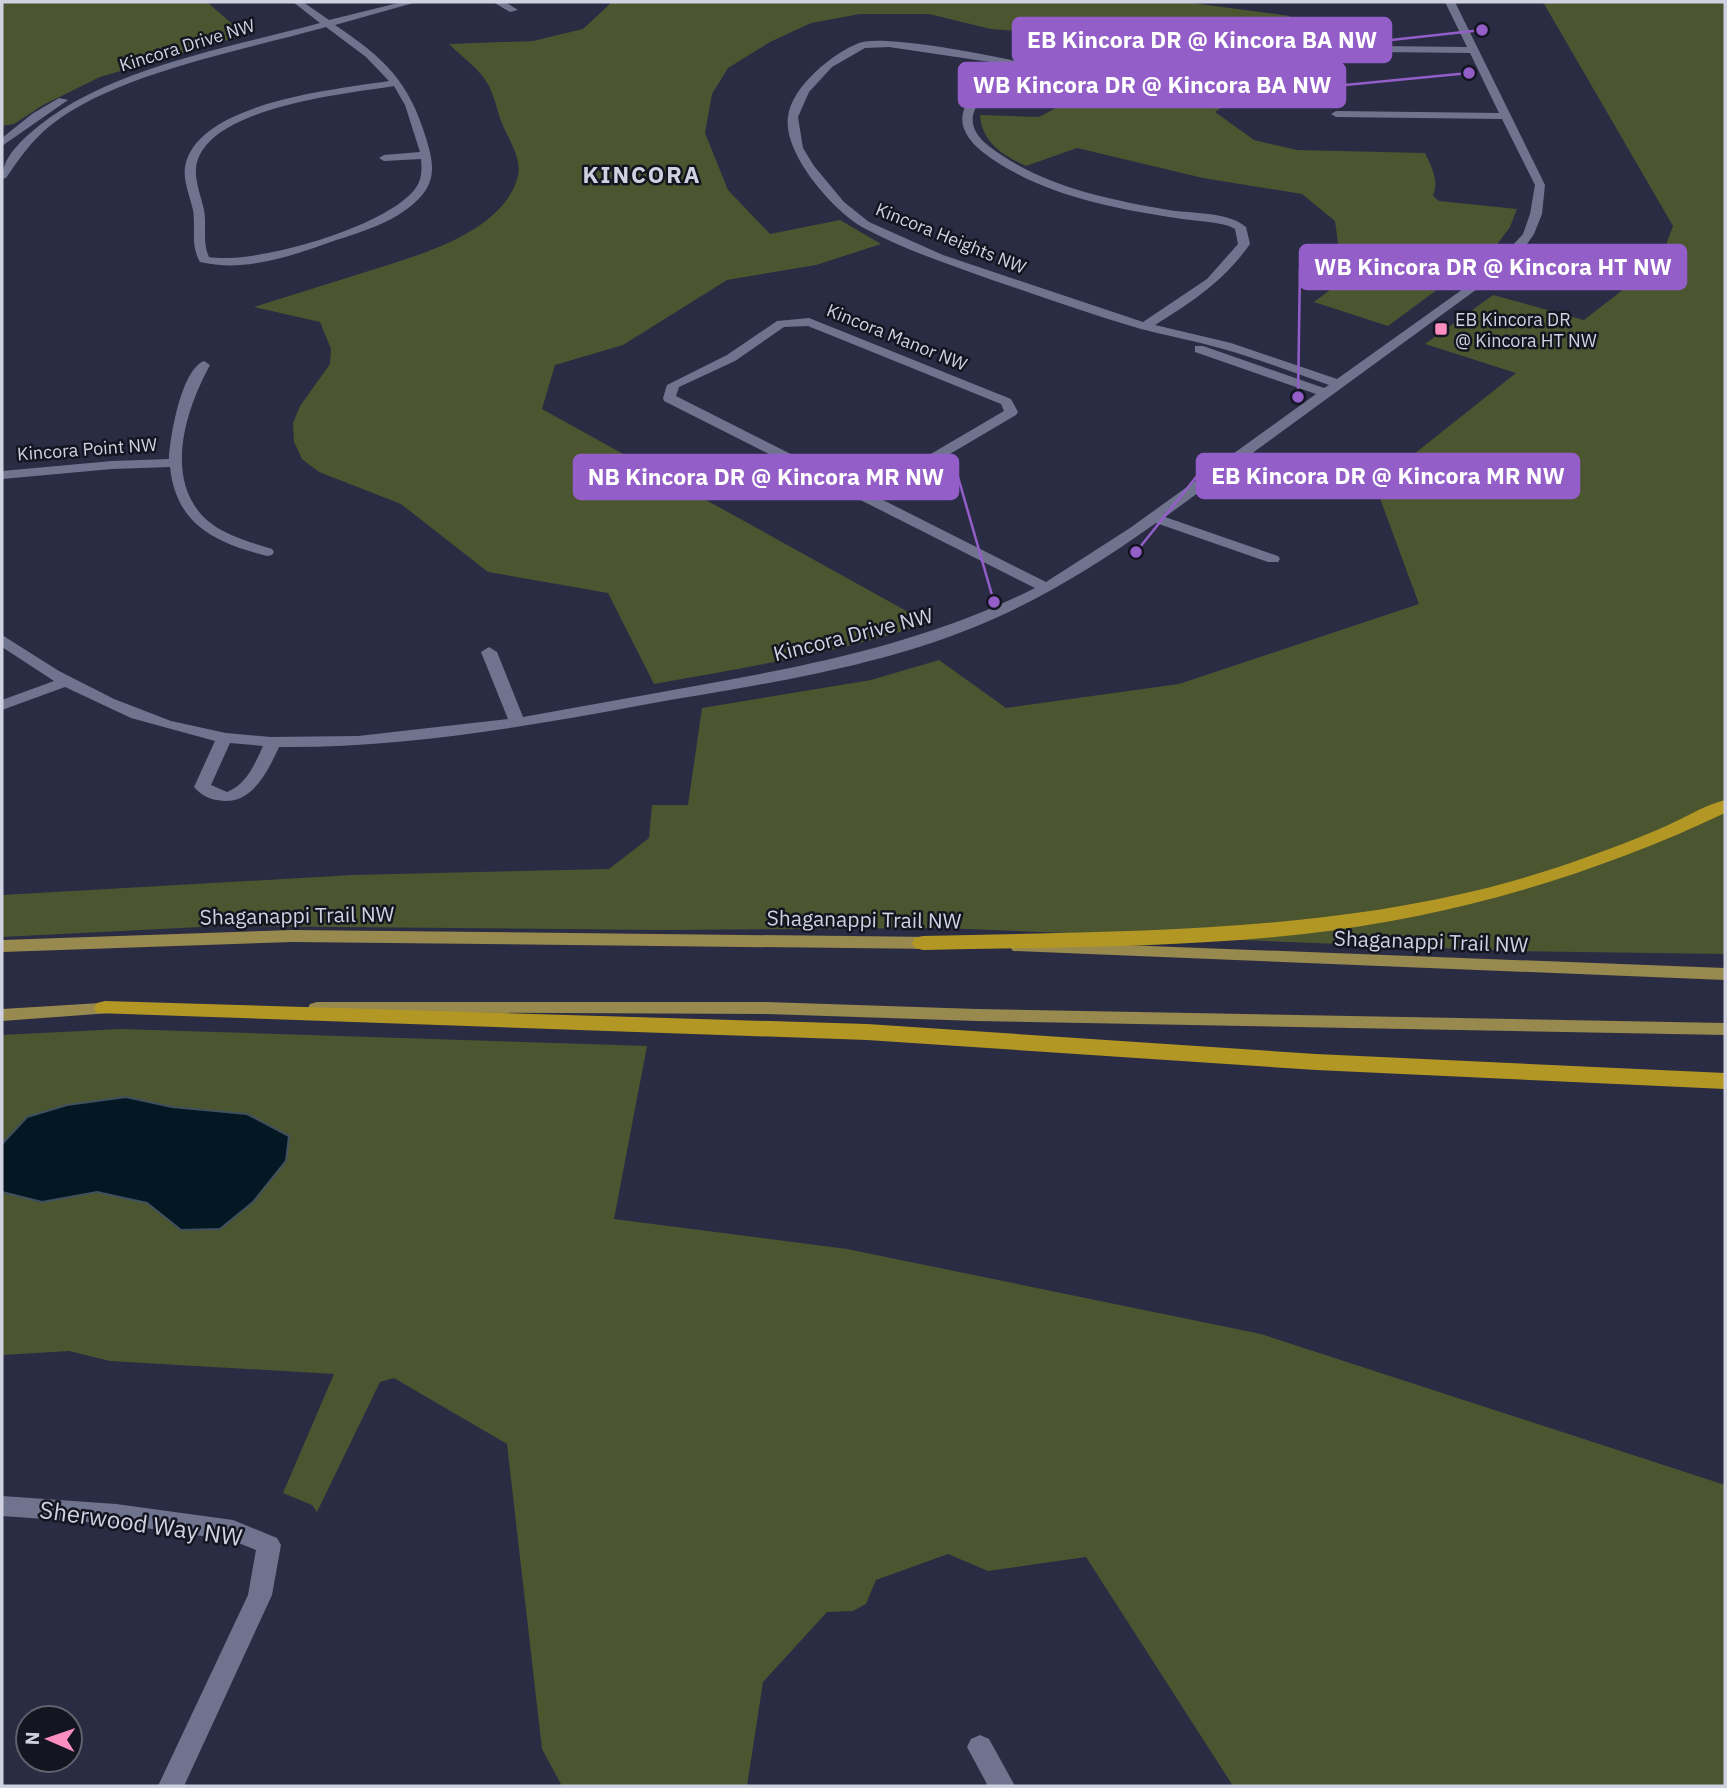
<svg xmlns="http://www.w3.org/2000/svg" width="1727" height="1788" font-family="'IBM Plex Sans',sans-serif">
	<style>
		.green { fill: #4b5530 }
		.water { fill: #041824; stroke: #41505d; stroke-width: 2 }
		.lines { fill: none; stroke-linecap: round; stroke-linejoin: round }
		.minor { fill: #70738e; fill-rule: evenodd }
		.major { fill: #98894e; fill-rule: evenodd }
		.highway { fill: #b39724; fill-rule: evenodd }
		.poi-dot { fill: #fd8ec0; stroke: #141520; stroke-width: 2.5 }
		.labels { text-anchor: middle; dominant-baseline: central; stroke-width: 5; stroke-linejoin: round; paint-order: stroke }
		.far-street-label { font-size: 18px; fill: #d0d2e1; stroke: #141520 }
		.far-poi-label { font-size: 18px; fill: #d0d2e1; stroke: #141520; text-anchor: start }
		.street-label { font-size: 21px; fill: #d0d2e1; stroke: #141520 }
		.far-district-label { font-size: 23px; font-weight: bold; letter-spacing: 2px; fill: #d0d2e1; stroke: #141520 }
		.near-street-label { font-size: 24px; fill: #d0d2e1; stroke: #141520 }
		.leader { fill: none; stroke: #945ec9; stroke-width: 2.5 }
		.callout-dot { fill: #945ec9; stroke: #141520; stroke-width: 2.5 }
		.callout { fill: #945ec9; stroke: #945ec9; stroke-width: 2.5 }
		.callout-label { font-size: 23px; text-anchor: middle; font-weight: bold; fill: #fff }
	</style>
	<rect width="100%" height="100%" fill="#2a2c43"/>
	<g class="green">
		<path d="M2,2H207L245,35L100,77L43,105L14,124L2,126Z"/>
		<path d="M608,2H1184L1290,16L1270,35L1286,60L1313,73L1262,80L1215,112L1254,140L1297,150L1425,153C1432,168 1439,180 1433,196L1439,201L1517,209L1510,227L1495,247L1388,326L1314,302L1343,280L1335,221L1302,194L1203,178L1077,148L1026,166C1003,155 982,143 980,115L1039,117L1132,67L1137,57L1122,45L1102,37L991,29L929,14H860L811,23L770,42L728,68L712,94L705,133L728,190L770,234L840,220L881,244L816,265L727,280L623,345L555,365L542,409L928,623C839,653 746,667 654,684L608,593L488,572L401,504L319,472L302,459L294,442L293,423L300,406L330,364L331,349L320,322L254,307C288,296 322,286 356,275C407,258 502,237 518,176C522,160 510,141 503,126C498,114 495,98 489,86C481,70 462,57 449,44L533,41L583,29L610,4Z"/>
		<path d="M1543,2H1725V954L1515,951L940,928L662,930L220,926L2,937V895L353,875L609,869L649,838L652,805H688L702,708L871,680L939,660L1006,708L1179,684L1419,604L1375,485L1516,373L1425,344L1493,295L1584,320L1660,261L1673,226Z"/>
		<path d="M121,1029L647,1046L614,1219L847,1249L1261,1334L1725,1485V1786H1233L1086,1557L988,1571L948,1554L876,1580L866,1604L853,1611L827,1612L763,1682L747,1786H562L542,1749L507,1444L394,1378L380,1382L317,1512L312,1505L283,1493L334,1374L110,1361L69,1351L2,1355V1035Z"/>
	</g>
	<path class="water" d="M126,1097L172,1107L247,1114L289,1136L286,1161L253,1202L220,1229L181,1230L147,1203L97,1192L42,1202L2,1192V1144L27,1117L67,1105Z"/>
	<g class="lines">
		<g class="minor">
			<path d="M293,2H303L329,20L402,2H417L335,25C384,58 409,81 426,138C432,158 437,176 423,194C399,223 359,232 325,244C285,258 243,272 200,262C190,245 196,228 193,210C190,196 183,181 185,167C196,102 338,89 389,81L366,57L326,27C245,50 116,73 51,125C32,140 19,159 6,178L2,179C2,161 15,147 28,135C100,69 228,48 320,23ZM394,86L405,105L420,152L384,155L379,158L384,161L421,159C422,170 422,180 415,189C386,227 255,265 209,257C202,242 207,226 204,210C201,196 195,182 196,168C203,107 346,94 394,86Z"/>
			<path d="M493,2H505L518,10L510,12Z"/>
			<path d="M1445,2H1455L1545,185L1542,214L1534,234L1520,254L1499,273L1165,517L1278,556L1280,559L1278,562H1268L1156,523C1098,564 1038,602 972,628C865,671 749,686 637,706C518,728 400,748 279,747C267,773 251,807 217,800C208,799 200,794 194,787L215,741L131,718L65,687L2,710V700L54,681L2,647V635L59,671L114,699L171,721L226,733L271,737L358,736L508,719L481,652L489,647L497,652L523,717C580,707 638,696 695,686C813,665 927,642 1035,588L664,401L663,398L667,385L727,355L777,321L809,318L1011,399L1018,412L1016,415L877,497L1046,582L1130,528L1316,394L1195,352V346H1203L1324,388L1329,385C1294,373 1259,359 1223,349C1196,341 1168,336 1141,329C1092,315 1043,297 995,281C951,265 904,250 862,227C833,210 783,154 788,117C791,87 833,53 859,43C883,34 988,55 1016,61L1022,67L1020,69C992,87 948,115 990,147C1042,186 1106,199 1169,210C1192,214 1227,211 1246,227L1250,244C1224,281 1192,302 1155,325L1231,343L1337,379L1491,269L1523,234L1530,214L1535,185L1502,119L1336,117L1331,114L1336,111L1499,113L1470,53L1379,52L1374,49L1379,46L1467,47ZM889,47L1010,65C998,81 969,88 963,113C959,129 972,144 984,153C1038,194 1110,208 1176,218C1193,221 1211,221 1229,226L1235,229L1238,244L1207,279L1143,322L943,255L869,222L844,202L814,166L803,148L798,117L809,92L832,67L865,48ZM808,326L1001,404L1004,411L866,492L676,396L679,387L735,361L784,327ZM230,743L263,746C255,764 246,785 227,792L211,785Z"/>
			<path d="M59,98L68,100L2,146V138L32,114Z"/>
			<path d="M204,361L210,365C186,409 162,481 208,521C226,536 250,542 272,549L274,552L272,555L267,556C216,543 176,525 170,467L112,469L2,479V471L112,461L169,459C170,437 181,370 204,361Z"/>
			<path d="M2,1496L116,1504L233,1520L277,1538L281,1545L272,1595L184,1786H158L248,1595L256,1550L231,1540L116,1524L2,1516Z"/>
			<path d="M980,1735L989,1739L1015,1786H988L967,1747L971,1739Z"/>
		</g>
		<g class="major">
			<path d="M292,930L935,937L944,943L935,949L292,942L2,952V940Z"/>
			<path d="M1019,941L1725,968V980L1013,951L1010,947Z"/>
			<path d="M117,1002L124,1004L126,1008L124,1012L2,1021V1009Z"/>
			<path d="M317,1002H767L977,1009L1725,1023V1035L977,1021L767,1014L310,1012L308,1008L310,1004Z"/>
		</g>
		<g class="highway">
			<path d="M1725,800V813C1592,876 1451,917 1304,934C1178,948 1050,947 923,950L915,948L912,943L915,938L923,936C1112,931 1302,934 1487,888C1545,873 1602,853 1657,830C1680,821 1701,806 1725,800Z"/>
			<path d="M105,1001L867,1024L1316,1054L1725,1073V1089L1316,1070L867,1040L97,1013L94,1008L97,1003Z"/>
		</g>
	</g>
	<rect class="poi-dot" x="1434" y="322" width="14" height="14" rx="3.5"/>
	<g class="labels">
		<g class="far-street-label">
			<text transform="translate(187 45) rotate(-17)">Kincora Drive NW</text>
			<text transform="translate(951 238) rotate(22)">Kincora Heights NW</text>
			<text transform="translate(897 337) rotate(22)">Kincora Manor NW</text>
			<text transform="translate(87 449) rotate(-4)">Kincora Point NW</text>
		</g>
		<g class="far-poi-label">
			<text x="1455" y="319">EB Kincora DR<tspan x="1455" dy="21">@ Kincora HT NW</tspan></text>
		</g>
		<g class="street-label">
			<text transform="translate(853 634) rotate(-14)">Kincora Drive NW</text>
			<text transform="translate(297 915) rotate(-1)">Shaganappi Trail NW</text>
			<text transform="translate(864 919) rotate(1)">Shaganappi Trail NW</text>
			<text transform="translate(1431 941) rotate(2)">Shaganappi Trail NW</text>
		</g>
		<g class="far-district-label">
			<text x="642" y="174">KINCORA</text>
		</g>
		<g class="near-street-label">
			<text transform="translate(141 1523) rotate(8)">Sherwood Way NW</text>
		</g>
	</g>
	<path class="leader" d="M1482 30L1391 40M1469 73L1345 85M1298 397L1300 267M1136 552L1197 476M994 602L958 477"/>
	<g class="callout-dot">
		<circle cx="1482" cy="30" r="7"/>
		<circle cx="1469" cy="73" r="7"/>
		<circle cx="1298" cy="397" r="7"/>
		<circle cx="1136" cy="552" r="7"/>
		<circle cx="994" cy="602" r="7"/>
	</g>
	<g class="callout">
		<rect x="1013" y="18" width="378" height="44" rx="7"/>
		<rect x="959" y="63" width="386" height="44" rx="7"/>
		<rect x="1300" y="245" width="386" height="44" rx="7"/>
		<rect x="1197" y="454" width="382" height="44" rx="7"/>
		<rect x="574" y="455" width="384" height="44" rx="7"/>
	</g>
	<g class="callout-label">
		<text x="1202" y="48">EB Kincora DR @ Kincora BA NW</text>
		<text x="1152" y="93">WB Kincora DR @ Kincora BA NW</text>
		<text x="1493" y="275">WB Kincora DR @ Kincora HT NW</text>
		<text x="1388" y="484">EB Kincora DR @ Kincora MR NW</text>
		<text x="766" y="485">NB Kincora DR @ Kincora MR NW</text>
	</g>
	<rect width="1727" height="1788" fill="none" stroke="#d0d2e1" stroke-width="7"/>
	<g transform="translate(49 1739) rotate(272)"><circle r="33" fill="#141520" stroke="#5f616d" stroke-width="2"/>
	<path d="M0-5L12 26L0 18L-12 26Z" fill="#fd8ec0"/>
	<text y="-10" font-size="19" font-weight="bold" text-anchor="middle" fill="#d0d2e1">N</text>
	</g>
</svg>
